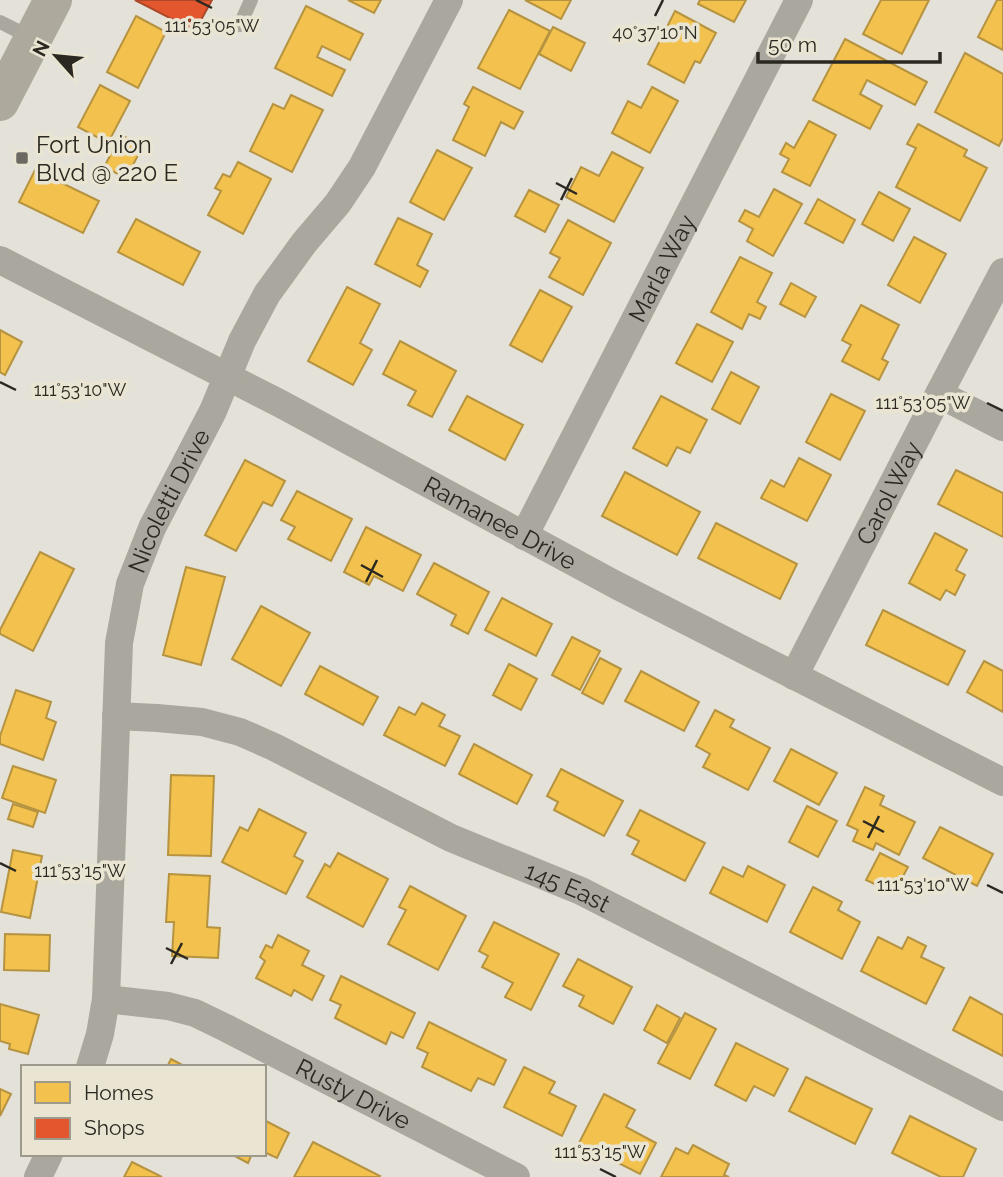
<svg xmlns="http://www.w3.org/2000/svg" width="1003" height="1177" font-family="Raleway,sans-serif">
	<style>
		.homes { fill: #f2c14e; stroke: #b69340; stroke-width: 2 }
		.shops { fill: #e4572e; stroke: #ac492a; stroke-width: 2 }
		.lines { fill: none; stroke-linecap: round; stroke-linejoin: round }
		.lane { stroke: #aaa89e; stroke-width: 14 }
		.street { stroke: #aaa89e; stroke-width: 28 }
		.primary { stroke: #ada99c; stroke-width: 38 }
		.ticks { fill: none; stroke: #2a2821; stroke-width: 2.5 }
		.poi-dot { fill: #6b6961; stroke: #eae5d2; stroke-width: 2.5 }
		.labels { text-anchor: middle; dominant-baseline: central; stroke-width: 7; stroke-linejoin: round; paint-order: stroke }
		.poi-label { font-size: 24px; fill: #2a2821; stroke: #eae5d2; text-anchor: start }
		.street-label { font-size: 24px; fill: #2a2821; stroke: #eae5d2 }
		.ticks-label { font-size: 18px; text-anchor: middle; fill: #2a2821; stroke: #eae5d2; stroke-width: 7; stroke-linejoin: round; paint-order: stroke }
	</style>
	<rect width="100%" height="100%" fill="#e4e2d8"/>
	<g class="homes">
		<path d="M348,0H381L374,13Z"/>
		<path d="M525,0H571L561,19Z"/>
		<path d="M700,0H746L734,22L698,4Z"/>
		<path d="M881,0H929L902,54L863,34Z"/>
		<path d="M997,0H1003V50L978,37Z"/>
		<path d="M306,6L363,34L350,60L322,46L317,57L345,70L332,96L275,68Z"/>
		<path d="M509,10L550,31L520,89L478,68Z"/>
		<path d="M675,11L716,33L700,63L695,61L684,83L648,64Z"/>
		<path d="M136,16L166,32L138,88L107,72Z"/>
		<path d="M553,27L585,43L571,71L539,54Z"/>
		<path d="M845,39L927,82L915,105L867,80L860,94L882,106L870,129L813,100Z"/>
		<path d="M965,53L1003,74V138L999,146L935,112Z"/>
		<path d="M100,85L130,101L108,143L78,127Z"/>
		<path d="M473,87L523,112L514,129L501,122L485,156L453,140L469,107L464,104Z"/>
		<path d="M652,87L678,101L650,153L612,133L628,101L641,108Z"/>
		<path d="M291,95L323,110L292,172L250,151L273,104L284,109Z"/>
		<path d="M809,121L836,135L810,186L782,172L789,159L780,154L786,143L794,148Z"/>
		<path d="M918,124L967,150L964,156L987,168L960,221L896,187L916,148L907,144Z"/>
		<path d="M121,135L143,146L126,178L104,167Z"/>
		<path d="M437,150L472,168L444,220L410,202Z"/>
		<path d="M612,152L643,168L614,222L566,197L581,167L599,176Z"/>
		<path d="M238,162L271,179L243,234L208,215L221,191L215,188L223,174L230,177Z"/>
		<path d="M35,170L99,201L83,233L19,202Z"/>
		<path d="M774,189L802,204L773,256L747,241L753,229L739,221L745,210L759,217Z"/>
		<path d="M529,190L559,205L545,232L515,216Z"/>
		<path d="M879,192L910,209L893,241L862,224Z"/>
		<path d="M818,199L855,220L843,243L805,223Z"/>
		<path d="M398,218L432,234L417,265L428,271L420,287L375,264Z"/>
		<path d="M136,219L200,252L183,285L118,252Z"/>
		<path d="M568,220L611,243L583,295L549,277L560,258L550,253Z"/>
		<path d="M914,237L946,254L920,303L888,285Z"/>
		<path d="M740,257L772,273L757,302L766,307L760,319L749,314L742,329L711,312Z"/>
		<path d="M791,283L816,297L805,317L780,304Z"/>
		<path d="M347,287L380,304L360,343L372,350L353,385L308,361Z"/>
		<path d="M540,290L572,307L542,362L510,345Z"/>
		<path d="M861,305L899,325L882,359L888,362L879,380L842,361L851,345L842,340Z"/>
		<path d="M697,324L733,342L712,382L676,363Z"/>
		<path d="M0,330L22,342L5,375L0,372Z"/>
		<path d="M400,341L456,371L432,417L408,405L416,391L383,374Z"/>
		<path d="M731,372L759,387L740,424L712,409Z"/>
		<path d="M831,394L865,411L840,460L806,442Z"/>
		<path d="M467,396L523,425L505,460L449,430Z"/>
		<path d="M661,396L707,420L690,453L677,447L667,466L633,448Z"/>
		<path d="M799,458L831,475L807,521L761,498L771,480L784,487Z"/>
		<path d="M245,460L285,481L272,506L263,502L236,551L205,535Z"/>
		<path d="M956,470L1003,493V537L938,504Z"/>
		<path d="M625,472L700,512L677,555L602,516Z"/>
		<path d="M297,491L352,519L331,561L288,539L295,527L281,520Z"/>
		<path d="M716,523L797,564L780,599L698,558Z"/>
		<path d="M366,527L421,555L403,591L374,576L369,585L344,572Z"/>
		<path d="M935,533L967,550L956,570L965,575L955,595L946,590L940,600L909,583Z"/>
		<path d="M40,552L74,569L33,651L0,634V630Z"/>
		<path d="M434,563L489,592L468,634L451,625L456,615L417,594Z"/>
		<path d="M186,567L225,577L201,665L163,655Z"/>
		<path d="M502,598L552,624L536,656L485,630Z"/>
		<path d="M261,606L310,633L281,686L232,659Z"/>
		<path d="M883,610L965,651L948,685L866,645Z"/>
		<path d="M572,637L600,651L580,690L552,675Z"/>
		<path d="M600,658L621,669L603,704L582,693Z"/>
		<path d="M984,661L1003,671V712L967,692Z"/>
		<path d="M509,664L537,679L521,710L493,695Z"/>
		<path d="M320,666L378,697L363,725L305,694Z"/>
		<path d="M641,671L699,702L684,731L625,701Z"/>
		<path d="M16,690L51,702L46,718L56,722L43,760L0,744V736Z"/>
		<path d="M422,703L445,715L439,726L460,736L445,766L384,735L399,707L415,715Z"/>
		<path d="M715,710L734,720L730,727L770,748L748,790L703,767L710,754L696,746Z"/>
		<path d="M474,744L532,775L517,804L459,774Z"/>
		<path d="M791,749L837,773L819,805L774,781Z"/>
		<path d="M13,766L56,780L45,813L2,798Z"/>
		<path d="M561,769L623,801L604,836L554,810L558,802L547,796Z"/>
		<path d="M171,775L214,776L211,856L168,855Z"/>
		<path d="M865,787L884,796L880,805L915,822L899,855L876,843L873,850L853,841L858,830L847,825Z"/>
		<path d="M13,804L38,812L33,827L8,819Z"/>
		<path d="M807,806L837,821L818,857L789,842Z"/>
		<path d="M259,809L306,833L294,856L303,861L286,894L222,862L240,827L248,831Z"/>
		<path d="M640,810L705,843L685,881L632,854L639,841L627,835Z"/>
		<path d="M940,827L993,854L977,886L923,858Z"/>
		<path d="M13,850L42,856L30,918L1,912Z"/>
		<path d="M338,853L388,879L363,927L307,897L325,864L330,867Z"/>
		<path d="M880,853L908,867L894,893L866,880Z"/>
		<path d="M748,866L785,885L767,922L710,893L723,867L743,877Z"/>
		<path d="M169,874L210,876L207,927L220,928L218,958L172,956L174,922H166Z"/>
		<path d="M410,886L466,916L438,970L388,944L406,910L399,907Z"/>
		<path d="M813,887L842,902L838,910L860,922L842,959L790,932Z"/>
		<path d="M494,922L559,954L531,1010L505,997L513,983L482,967L488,956L479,951Z"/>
		<path d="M5,934L50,935L49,971L4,970Z"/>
		<path d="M278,935L309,951L302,965L324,976L312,1000L294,990L291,996L256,978L265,961L260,957L266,945L272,948Z"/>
		<path d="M878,937L902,949L908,937L926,946L921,957L944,968L926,1004L861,971Z"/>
		<path d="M578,959L632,987L613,1024L579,1006L584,996L563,986Z"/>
		<path d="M341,976L415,1013L403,1038L391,1032L386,1044L335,1018L341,1005L330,1000Z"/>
		<path d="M970,997L1003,1015V1056L953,1030Z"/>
		<path d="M0,1004L39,1015L28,1054L9,1049L10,1044L0,1041Z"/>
		<path d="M657,1005L680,1018L667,1043L644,1030Z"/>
		<path d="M685,1013L716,1029L690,1079L658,1063Z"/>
		<path d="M429,1022L506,1060L494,1085L478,1078L471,1091L422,1067L428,1053L417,1048Z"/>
		<path d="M736,1043L788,1069L774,1096L754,1086L746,1101L715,1085Z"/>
		<path d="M171,1059L186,1067H167Z"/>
		<path d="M524,1067L555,1082L549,1093L576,1106L562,1136L504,1107Z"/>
		<path d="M806,1077L872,1109L855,1144L789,1111Z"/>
		<path d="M0,1089L11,1094L0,1116Z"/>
		<path d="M604,1094L635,1110L626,1127L656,1143L640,1174L579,1143Z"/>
		<path d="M910,1116L976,1149L963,1177H941L892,1153Z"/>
		<path d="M264,1120L289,1133L277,1158L264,1152Z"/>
		<path d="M313,1142L380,1176L379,1177H294Z"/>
		<path d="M693,1145L729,1164L724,1175L729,1177H661L676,1148L688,1154Z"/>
		<path d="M231,1154H252L248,1163Z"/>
		<path d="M132,1162L162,1177H124Z"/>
	</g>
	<path class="shops" d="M135,0H212L195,31Z"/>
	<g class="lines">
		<g class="lane">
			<path d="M0,22L32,38"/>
			<path d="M240,25L251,0"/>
		</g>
		<g class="street">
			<path id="s1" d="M0,260L281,404L616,585L1003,782"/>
			<path d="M939,394L1003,427"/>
			<path id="s2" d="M524,536L799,0"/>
			<path id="s3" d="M794,676L939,394L1003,272"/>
			<path id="s4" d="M116,716L157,718L202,722L240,732L274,747L451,838L581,891L1003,1107"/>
			<path id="s5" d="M106,999L168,1006L195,1013L226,1028L516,1177"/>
			<path id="s6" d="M90,1067L100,1034L106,999L119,643L130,584L152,528L213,411L242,341L267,294L304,243L338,203L362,167L449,0"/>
			<path d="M38,1177L49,1154"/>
		</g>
		<path class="primary" d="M0,102L53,0"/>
	</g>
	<path class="ticks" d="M196,0L212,8M655,16L663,0M556,183L577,194M561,200L572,178M0,382L16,390M987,403L1003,411M361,565L383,577M366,582L377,560M863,821L884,832M868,838L879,816M0,863L16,871M987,885L1003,893M166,948L188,959M171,964L182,943M600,1169L616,1177"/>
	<rect class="poi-dot" x="15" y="151" width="14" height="14" rx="3.5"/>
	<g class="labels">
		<g class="poi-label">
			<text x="36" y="144">Fort Union<tspan x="36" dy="28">Blvd @ 220 E</tspan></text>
		</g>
		<g class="street-label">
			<text stroke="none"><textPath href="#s2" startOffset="301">Marla Way</textPath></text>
			<text stroke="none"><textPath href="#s3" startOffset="206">Carol Way</textPath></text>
			<text stroke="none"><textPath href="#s6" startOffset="578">Nicoletti Drive</textPath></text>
			<text stroke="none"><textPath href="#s1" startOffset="565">Ramanee Drive</textPath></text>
			<text stroke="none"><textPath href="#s4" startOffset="488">145 East</textPath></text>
			<text stroke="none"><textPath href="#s5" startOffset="268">Rusty Drive</textPath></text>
		</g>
	</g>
	<g class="ticks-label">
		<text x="212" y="32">111°53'05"W</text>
		<text x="655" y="39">40°37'10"N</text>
		<text x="80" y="396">111°53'10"W</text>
		<text x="923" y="409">111°53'05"W</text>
		<text x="80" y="877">111°53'15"W</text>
		<text x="923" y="891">111°53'10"W</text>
		<text x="600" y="1158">111°53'15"W</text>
	</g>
	<rect x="21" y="1065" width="245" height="91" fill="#eae5d2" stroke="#9d998b" stroke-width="2"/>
	<rect x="35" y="1082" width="35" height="21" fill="#f2c14e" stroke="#9d998b" stroke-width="2"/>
	<text x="84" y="1100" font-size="21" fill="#2a2821">Homes</text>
	<rect x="35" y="1118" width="35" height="21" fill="#e4572e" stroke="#9d998b" stroke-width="2"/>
	<text x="84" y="1135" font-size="21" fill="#2a2821">Shops</text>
	<g transform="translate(56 56) rotate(297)" stroke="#eae5d2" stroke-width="5" paint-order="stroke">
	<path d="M0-5L12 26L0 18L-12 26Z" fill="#2a2821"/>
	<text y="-10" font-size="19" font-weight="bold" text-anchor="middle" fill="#2a2821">N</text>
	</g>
	<path d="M758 52v10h182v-10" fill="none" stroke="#2a2821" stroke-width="3.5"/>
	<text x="768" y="52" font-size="21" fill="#2a2821" stroke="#eae5d2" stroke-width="5" paint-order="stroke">50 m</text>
</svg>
